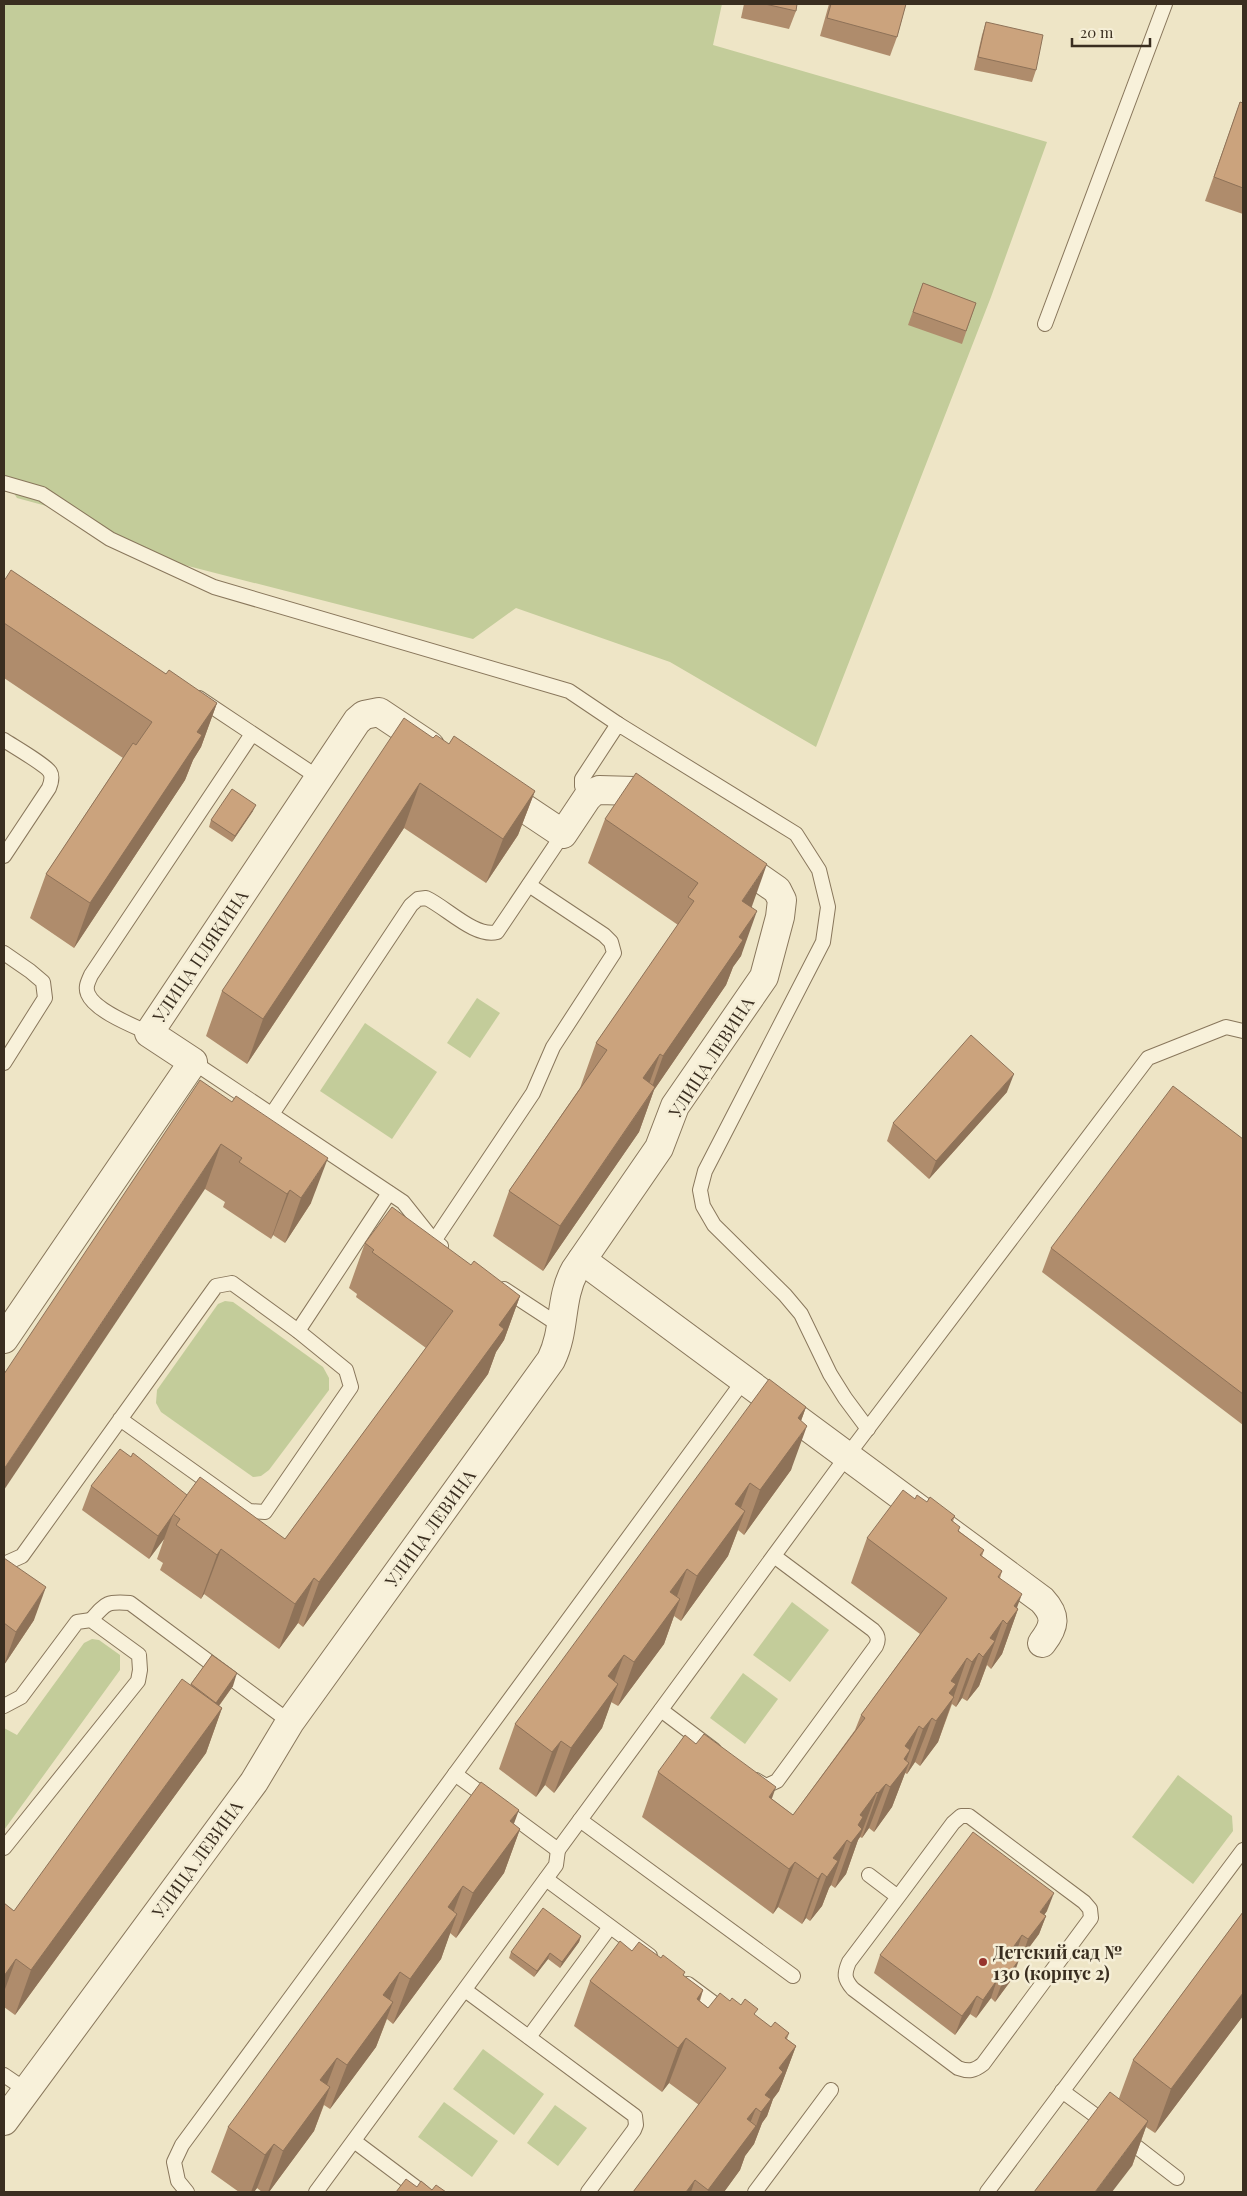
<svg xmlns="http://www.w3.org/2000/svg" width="1247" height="2196" font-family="'Playfair Display',serif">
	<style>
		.green { fill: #c3cc9a }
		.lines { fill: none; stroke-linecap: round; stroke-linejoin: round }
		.service-casing { stroke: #89775c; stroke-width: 16 }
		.minor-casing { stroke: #89775c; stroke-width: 30 }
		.service { stroke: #f8f1da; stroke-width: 14 }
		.minor { stroke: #f8f1da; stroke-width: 28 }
		.wall { fill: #af8c6c }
		.shaded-wall { fill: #8e7258 }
		.building { fill: #cba37d; stroke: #8e7258 }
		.poi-dot { fill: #97342d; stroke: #f5eed6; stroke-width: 2 }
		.labels { text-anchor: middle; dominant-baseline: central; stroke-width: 5; stroke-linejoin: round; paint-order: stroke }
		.street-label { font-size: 18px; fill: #3a2e20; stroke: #f5eed6 }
		.poi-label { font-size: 18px; font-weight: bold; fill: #3a2e20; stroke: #f5eed6; text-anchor: start }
	</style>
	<rect width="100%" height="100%" fill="#eee5c6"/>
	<g class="green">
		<path d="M4,4H722L713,45L1047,142L991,297L816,747L670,662L516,608L473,639L157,558L87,517L17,498L4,478Z"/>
		<path d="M477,998L500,1013L470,1058L447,1043Z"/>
		<path d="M365,1023L437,1072L392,1139L320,1091Z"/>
		<path d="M225,1301L233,1302L323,1367L329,1378V1390L269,1470L261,1476L253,1477L161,1412L156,1403L157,1390L218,1304Z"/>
		<path d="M792,1602L829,1630L790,1682L753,1655Z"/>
		<path d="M92,1639L99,1640L120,1655V1670L4,1830V1728L17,1735L84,1643Z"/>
		<path d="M743,1673L778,1699L745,1744L710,1718Z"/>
		<path d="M1178,1775L1232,1816L1233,1831L1193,1884L1132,1837Z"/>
		<path d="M483,2049L544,2094L514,2135L453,2089Z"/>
		<path d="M444,2102L498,2141L472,2177L418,2137Z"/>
		<path d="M555,2105L587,2128L558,2166L527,2143Z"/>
	</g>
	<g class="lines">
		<g class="service-casing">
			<g id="service">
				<path d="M1045,324L1165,4"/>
				<path d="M4,483L42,494L110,539L214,587L569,691L618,724"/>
				<path d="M199,698L319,778"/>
				<path d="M4,740C13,746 46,765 50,772C53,777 51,783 49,788L4,856"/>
				<path d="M587,798L582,786V779L618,724L796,834L819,870L828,907L823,942L705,1171L700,1190L703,1206L714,1225L785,1295L801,1314L830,1374L845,1398L868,1429"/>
				<path d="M4,953L30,971L43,982L45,998L4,1063"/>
				<path d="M149,1033C134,1026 95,1011 88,994C85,987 88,982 91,975L252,734"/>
				<path d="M193,1062L403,1202L434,1241L441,1246"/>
				<path d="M272,1114L411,905L418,899L426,898C446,907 475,938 497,932L563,834"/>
				<path d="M434,1241L533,1093L553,1047L614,953L611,942L604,935L529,885"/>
				<path d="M504,1289L562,1327"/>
				<path d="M298,1331L389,1193"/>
				<path d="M744,1380L455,1774L558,1850L847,1456L1148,1058L1226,1027L1243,1031"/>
				<path d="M4,1564L22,1556L216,1286L232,1283L298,1331L346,1370L351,1387L265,1512L249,1511L120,1419"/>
				<path d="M91,1620C106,1603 107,1601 130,1603L290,1722"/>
				<path d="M4,1706L21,1697L77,1622L91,1620L139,1655L140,1670L138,1681L4,1848"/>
				<path d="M661,1710L714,1750"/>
				<path d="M756,1780L766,1786L777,1781L876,1646C879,1640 878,1635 873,1630L774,1556"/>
				<path d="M580,1820L793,1976"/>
				<path d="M869,1875L898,1897L849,1962C844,1974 844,1979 853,1989L958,2068C969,2072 974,2071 983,2064L1091,1918L1090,1909L1084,1902L969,1816H961L953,1823L898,1897"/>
				<path d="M546,1879L650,1956"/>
				<path d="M688,1984L727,2013"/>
				<path d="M465,1990L635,2116L636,2125L634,2130L588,2192"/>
				<path d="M529,2037L610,1927"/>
				<path d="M4,2075L26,2090"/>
				<path d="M1062,2091L1107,2124"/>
				<path d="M1124,2137L1177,2178"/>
				<path d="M354,2141L422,2192"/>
				<path d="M187,2192L178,2181L174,2162L182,2145L455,1774"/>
				<path d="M316,2192L556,1865L558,1850"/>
				<path d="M755,2192L831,2090"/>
				<path d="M987,2192L1243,1850"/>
			</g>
		</g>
		<g class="minor-casing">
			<g id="minor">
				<path d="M497,790L563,834L587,798L592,793L599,790L635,791L656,806"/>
				<path d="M582,1260L1042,1600C1057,1616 1055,1626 1042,1643"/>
				<path d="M4,1339L193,1062L149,1033L357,721L364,715L379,712L430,746"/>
				<path d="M4,2121L254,1782L290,1722L551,1360C566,1330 559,1299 575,1270L659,1148L675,1106L764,977L780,917L782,900L777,890L731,858"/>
			</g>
		</g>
		<use href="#service" class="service"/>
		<use href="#minor" class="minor"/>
	</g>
	<g class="wall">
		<path d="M744,4H797L796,11L789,29L741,18Z"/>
		<path d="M829,4H906L897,37L890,56L820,36Z"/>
		<path d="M986,22L1036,70L1032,82L974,70L982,35Z"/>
		<path d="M1240,102L1243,103V214L1205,201Z"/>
		<path d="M923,283L976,303L962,344L908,325Z"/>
		<path d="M4,581L217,703L201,747L193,760L185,780L74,948L30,918L46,874L123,758L4,678Z"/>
		<path d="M449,744L535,791L518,835L486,883L404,828L247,1064L206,1036L222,991Z"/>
		<path d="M253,811L232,842L209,827L211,820Z"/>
		<path d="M605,819L752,907L741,956L733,967L726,985L654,1090L639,1132L543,1271L493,1236L509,1191L580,1088L596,1043L678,925L588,863Z"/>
		<path d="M200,1080L311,1203L285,1243L273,1235L271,1239L223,1207L225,1202L205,1189Z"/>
		<path d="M1007,1092L929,1179L887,1141L893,1123Z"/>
		<path d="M1243,1139V1425L1042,1272L1051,1248Z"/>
		<path d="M365,1243L471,1265L520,1296L504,1340L496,1352L488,1374L303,1627L298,1623L279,1649L204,1594L201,1599L160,1570L163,1563L157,1559L164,1539L149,1559L82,1510L91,1486L187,1495L285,1539L426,1348L356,1297L357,1294L349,1288Z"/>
		<path d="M806,1407L801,1421L791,1470L744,1535L738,1530L728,1556L681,1621L674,1616L664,1644L618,1706L611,1702L602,1728L554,1793L545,1785L536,1797L499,1769L515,1724Z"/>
		<path d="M915,1499L927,1502L955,1516L953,1521L959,1531L984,1550L982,1556L1002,1571L1000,1578L1018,1609L1002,1654L991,1669L987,1665L979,1686L967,1701L962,1698L956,1707L952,1704L938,1742L920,1766L915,1762L907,1774L905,1773L892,1807L874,1832L869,1828L862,1838L860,1837L858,1840L846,1874L835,1888L831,1885L829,1888L822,1906L810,1921L806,1918L802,1924L778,1907L773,1914L642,1817L658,1772L772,1799L793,1815L855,1730L861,1715L920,1634L851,1583L867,1538Z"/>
		<path d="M4,1558L34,1620L4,1665Z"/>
		<path d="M212,1655L233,1686L219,1706L222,1708L206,1753L15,2015L4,2007V1903L14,1911L190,1685Z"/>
		<path d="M513,1824L520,1829L504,1873L456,1938L450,1933L441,1959L393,2024L387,2019L376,2047L330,2109L324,2105L314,2131L269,2192H262L257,2188L254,2192H239L211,2172L228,2127Z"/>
		<path d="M1047,1911L1044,1915L1046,1916L1039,1934L1022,1957L1016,1953L1013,1956L1012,1979L995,2002L991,1998L976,2018L970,2014L955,2035L874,1973L880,1955Z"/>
		<path d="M1243,1912V2016L1155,2133L1146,2127L1132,2166L1119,2098L1133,2060Z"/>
		<path d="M581,1936L579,1942L560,1968L548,1959L534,1977L509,1958L511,1952Z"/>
		<path d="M632,1951L684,1976L703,1990L700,2001L708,2008L730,2001L755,2016L771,2027L789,2033L787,2039L796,2046L779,2091L773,2099L767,2116L762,2123L754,2144L745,2156L740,2170L724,2192H633L699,2105L669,2083L662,2092L574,2026L590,1981Z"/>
	</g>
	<g class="shaded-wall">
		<path d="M217,703L201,747L193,760L185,780L74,948L90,903L197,732Z"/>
		<path d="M420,783L404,828L247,1064L263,1019Z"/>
		<path d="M535,791L518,835L486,883L503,839Z"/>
		<path d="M256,805L253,811L232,842L235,836Z"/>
		<path d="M767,864L751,909L742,901Z"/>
		<path d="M757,911L741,956L733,967L726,985L654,1090L639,1132L543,1271L560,1226L648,1098L663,1056L739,937Z"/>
		<path d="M660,1054L644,1098L643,1078Z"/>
		<path d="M1014,1074L1007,1092L929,1179L936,1161Z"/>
		<path d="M221,1144L205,1189L4,1490V1469Z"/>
		<path d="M328,1158L311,1203L285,1243L301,1198Z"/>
		<path d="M290,1190L273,1235L271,1239L287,1194Z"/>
		<path d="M520,1296L504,1340L496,1352L488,1374L303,1627L319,1582L499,1325Z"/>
		<path d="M806,1407L791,1448L807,1426L791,1470L744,1535L760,1490L798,1418Z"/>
		<path d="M750,1483L735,1524L745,1511L728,1556L681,1621L697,1576L735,1504Z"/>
		<path d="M173,1515L164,1539L149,1559L158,1536Z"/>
		<path d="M221,1549L204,1594L201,1599L217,1555Z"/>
		<path d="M687,1569L672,1610L680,1599L664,1644L618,1706L634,1662L670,1592Z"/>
		<path d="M314,1578L298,1623L279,1649L295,1604Z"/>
		<path d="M46,1587L34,1620L4,1665L16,1632Z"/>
		<path d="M1022,1594L1015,1613L1018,1609L1002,1654L991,1669L1014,1606Z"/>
		<path d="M1003,1620L979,1686L967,1701L990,1638Z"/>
		<path d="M979,1653L962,1698L956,1707L972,1662Z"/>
		<path d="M624,1655L609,1695L618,1684L602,1728L554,1793L571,1748L608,1676Z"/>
		<path d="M967,1658L938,1742L920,1766L951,1681Z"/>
		<path d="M237,1673L233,1686L212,1715L216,1703Z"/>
		<path d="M222,1708L206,1753L15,2015L31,1970Z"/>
		<path d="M932,1718L915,1762L907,1774L923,1729Z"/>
		<path d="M919,1726L903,1770L909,1763L892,1807L874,1832L905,1746Z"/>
		<path d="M561,1741L545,1785L536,1797L552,1752Z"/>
		<path d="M886,1784L869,1828L862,1838L878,1793Z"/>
		<path d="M776,1787L760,1832L769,1797Z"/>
		<path d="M877,1792L860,1837L858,1840L846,1874L835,1888L851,1843L860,1815Z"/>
		<path d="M519,1810L504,1851L520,1829L504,1873L456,1938L473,1893L510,1821Z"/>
		<path d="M847,1840L831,1885L829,1888L822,1906L810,1921L833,1858Z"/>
		<path d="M795,1862L778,1907L773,1914L789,1869Z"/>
		<path d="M822,1873L806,1918L802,1924L818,1879Z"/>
		<path d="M463,1886L448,1927L457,1914L441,1959L393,2024L410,1979L448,1907Z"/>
		<path d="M1054,1893L1047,1911L1033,1930L1040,1912Z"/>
		<path d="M1046,1916L1039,1934L1022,1957L1028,1939Z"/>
		<path d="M1022,1935L1016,1953L1002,1971L1009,1953Z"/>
		<path d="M581,1936L579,1942L560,1968L562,1962Z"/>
		<path d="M550,1953L548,1959L534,1977L537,1971Z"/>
		<path d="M16,1959L4,1992V1976Z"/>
		<path d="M1019,1960L1012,1979L995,2002L1002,1983Z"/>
		<path d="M400,1972L385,2013L393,2002L376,2047L330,2109L347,2065L383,1995Z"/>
		<path d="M997,1980L991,1998L976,2018L983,2000Z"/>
		<path d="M703,1990L687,2035L697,1999Z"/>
		<path d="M1243,1993V2016L1155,2133L1171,2089Z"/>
		<path d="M977,1996L970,2014L955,2035L962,2016Z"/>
		<path d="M686,2038L669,2083L662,2092L678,2048Z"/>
		<path d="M796,2046L779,2091L773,2099L767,2116L762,2123L754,2144L745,2156L740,2170L724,2192H707L747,2119L756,2108L742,2144L756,2126L761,2112L765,2095L779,2068Z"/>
		<path d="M337,2058L322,2098L330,2087L314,2131L269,2192H268L283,2151L320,2080Z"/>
		<path d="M1148,2121L1132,2166L1112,2192H1095Z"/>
		<path d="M274,2144L257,2188L254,2192H251L265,2155Z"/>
		<path d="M695,2180L691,2192H686Z"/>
	</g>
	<g class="building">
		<path d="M765,4H797L796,11Z"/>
		<path d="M831,4H906L897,37L827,18Z"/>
		<path d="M986,22L1043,35L1036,70L978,57Z"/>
		<path d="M1240,102L1243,103V188L1214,177Z"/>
		<path d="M923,283L976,303L966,331L913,312Z"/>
		<path d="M11,570L166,674L169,670L217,703L197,732L202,735L90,903L46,874L133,743L136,745L152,722L4,623V581Z"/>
		<path d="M404,718L433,738L436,735L449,744L454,736L535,791L503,839L420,783L263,1019L222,991Z"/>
		<path d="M636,773L767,864L742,901L757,911L739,937L743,940L663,1056L660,1054L643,1078L655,1087L560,1226L509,1191L607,1050L596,1043L694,901L688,897L698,883L605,819Z"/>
		<path d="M232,789L256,805L235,836L211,820Z"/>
		<path d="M971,1035L1014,1074L936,1161L893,1123Z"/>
		<path d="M200,1080L232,1102L236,1096L328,1158L301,1198L290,1190L287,1194L239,1162L242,1158L221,1144L4,1469V1374Z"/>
		<path d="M1173,1086L1243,1139V1394L1051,1248Z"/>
		<path d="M392,1207L471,1265L474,1261L520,1296L499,1325L504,1329L319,1582L314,1578L295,1604L221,1549L217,1555L176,1525L180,1519L173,1514L200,1477L285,1539L453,1311L372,1252L374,1250L365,1243Z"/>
		<path d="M769,1379L806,1407L798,1418L807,1426L760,1490L750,1483L735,1504L745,1511L697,1576L687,1569L670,1592L680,1599L634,1662L624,1655L608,1676L618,1684L571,1748L561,1741L552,1752L515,1724Z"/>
		<path d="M120,1449L131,1457L133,1453L187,1495L158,1536L91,1486Z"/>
		<path d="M903,1490L915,1499L917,1495L927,1502L930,1497L955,1516L951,1520L960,1527L958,1531L984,1550L980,1555L1002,1571L998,1577L1022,1594L1014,1606L1018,1609L1007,1624L1003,1620L990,1638L995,1641L983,1657L979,1653L972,1662L967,1658L951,1681L956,1684L949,1693L954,1697L936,1721L932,1718L923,1729L919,1726L905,1746L910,1750L904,1759L909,1763L890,1787L886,1784L878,1793L877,1792L860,1815L863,1817L858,1825L862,1829L851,1843L847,1840L833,1858L838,1861L827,1877L822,1873L818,1879L795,1862L789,1869L658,1772L685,1735L696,1744L704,1734L776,1787L769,1797L793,1815L865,1718L861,1715L947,1598L867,1538Z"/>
		<path d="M4,1558L46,1587L16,1632L4,1623Z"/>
		<path d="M212,1655L237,1673L216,1703L191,1684Z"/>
		<path d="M182,1679L222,1708L31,1970L16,1959L4,1976V1903L14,1911Z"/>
		<path d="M481,1782L519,1810L510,1821L520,1829L473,1893L463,1886L448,1907L457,1914L410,1979L400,1972L383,1995L393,2002L347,2065L337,2058L320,2080L330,2087L283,2151L274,2144L265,2155L228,2127Z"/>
		<path d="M973,1832L1054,1893L1040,1912L1046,1916L1028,1939L1022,1935L1009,1953L1019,1960L1002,1983L997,1980L983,2000L977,1996L962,2016L880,1955Z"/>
		<path d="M543,1908L581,1936L562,1962L550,1953L537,1971L511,1952Z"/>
		<path d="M1243,1912V1993L1171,2089L1133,2060Z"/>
		<path d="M620,1941L632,1951L639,1942L661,1958L663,1955L685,1972L683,1975L703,1990L697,1999L708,2008L720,1993L730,2001L732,1998L741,2005L745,1999L758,2009L754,2014L771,2027L775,2022L789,2033L785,2038L796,2046L779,2068L783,2072L765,2095L771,2099L761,2112L756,2108L747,2119L756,2126L708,2190L695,2180L686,2192H633L726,2068L686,2038L678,2048L590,1981Z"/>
		<path d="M1110,2092L1148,2121L1095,2192H1034Z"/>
		<path d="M406,2179L417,2187L421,2181L432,2190L436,2185L446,2192H396Z"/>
	</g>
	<circle class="poi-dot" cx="983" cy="1962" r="5"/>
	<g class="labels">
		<g class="street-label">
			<text transform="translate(200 956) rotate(-56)">УЛИЦА ПЛЯКИНА</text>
			<text transform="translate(711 1057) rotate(-57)">УЛИЦА ЛЕВИНА</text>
			<text transform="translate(430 1528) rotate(-54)">УЛИЦА ЛЕВИНА</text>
			<text transform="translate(197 1859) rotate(-54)">УЛИЦА ЛЕВИНА</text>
		</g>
		<g class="poi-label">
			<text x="993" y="1952">Детский сад №<tspan x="993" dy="21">130 (корпус 2)</tspan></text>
		</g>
	</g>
	<rect width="1247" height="2196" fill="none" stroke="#3a2e20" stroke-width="10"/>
	<path d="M1072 38v8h78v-8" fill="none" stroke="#3a2e20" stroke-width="2.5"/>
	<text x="1080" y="38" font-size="15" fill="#3a2e20" stroke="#f5eed6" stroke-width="4" paint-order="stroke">20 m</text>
</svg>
